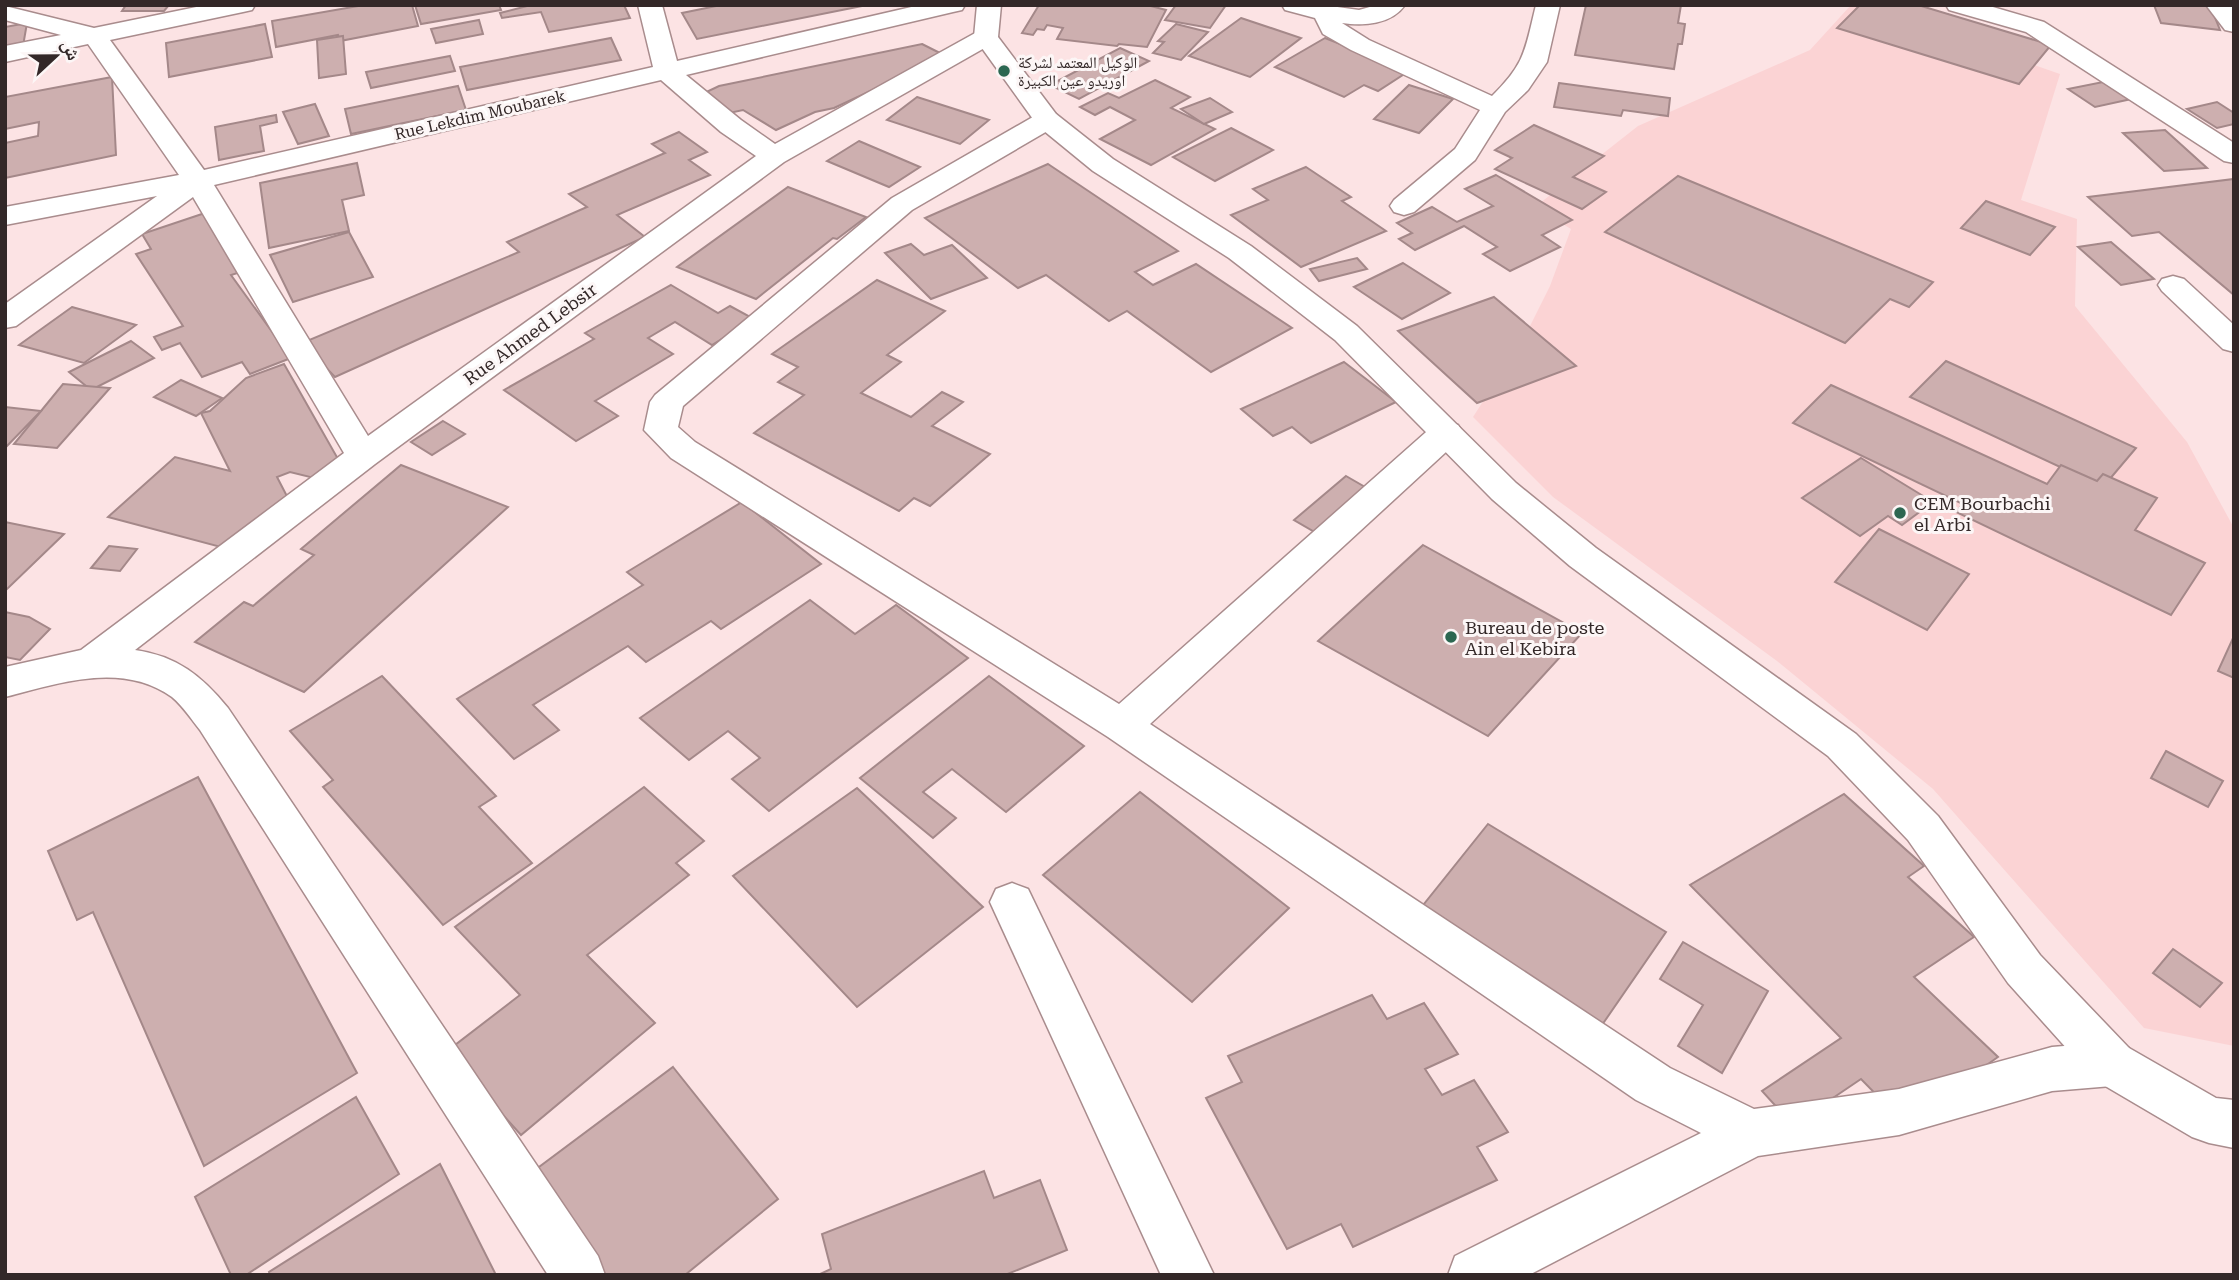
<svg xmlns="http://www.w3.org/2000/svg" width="2239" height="1280" font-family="'Roboto Serif','Noto Naskh Arabic',serif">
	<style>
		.built { fill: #fbd3d4 }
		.building { fill: #cdafaf; stroke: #a48889; stroke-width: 2 }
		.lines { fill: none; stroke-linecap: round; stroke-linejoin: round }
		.minor-casing { stroke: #a98c8d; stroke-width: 3 }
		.major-casing { stroke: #a98c8d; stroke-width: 3 }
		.minor { fill: #fff; fill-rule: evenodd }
		.major { fill: #fff; fill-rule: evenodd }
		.poi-dot { fill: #2c6751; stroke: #fcf6f6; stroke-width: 2.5 }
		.labels { text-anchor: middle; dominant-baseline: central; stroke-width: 6; stroke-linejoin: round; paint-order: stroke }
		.far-poi-label { font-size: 16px; fill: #332828; stroke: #fcf6f6; text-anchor: start }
		.far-street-label { font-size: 16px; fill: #332828; stroke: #fcf6f6 }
		.street-label { font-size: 18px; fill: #332828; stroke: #fcf6f6 }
		.poi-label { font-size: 18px; fill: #332828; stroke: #fcf6f6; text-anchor: start }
	</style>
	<rect width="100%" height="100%" fill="#fce3e4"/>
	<path class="built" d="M1851,5H1900L2023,61L2060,74L2021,200L2077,219L2075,306L2187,442L2234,528V1046L2144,1028L1933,789L1777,661L1553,497L1473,417L1525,336L1550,286L1571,229L1535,207L1638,126L1810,50Z"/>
	<g class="building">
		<path d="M126,5H169L164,11H122Z"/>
		<path d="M364,5H412L418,26L340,41L338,35L276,47L272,21Z"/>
		<path d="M415,5H499L501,10L421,24Z"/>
		<path d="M531,5H624L630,18L549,32L541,12L502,18L500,13Z"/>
		<path d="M721,5H867L697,39L682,13Z"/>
		<path d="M1039,5H1147L1166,10L1147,47L1119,44L1117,46L1057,39L1063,28L1047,25L1044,30L1037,29L1033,35L1022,33Z"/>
		<path d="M1176,5H1226L1210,28L1165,20Z"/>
		<path d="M1586,5H1681L1678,23L1685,24L1682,44H1678L1674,69L1575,55Z"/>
		<path d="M1860,5H1918L2051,45L2019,84L1837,28Z"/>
		<path d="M2154,5H2210L2220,30L2161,23Z"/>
		<path d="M1241,18L1301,38L1250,77L1189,56Z"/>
		<path d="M479,20L483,34L436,43L431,29Z"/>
		<path d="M27,23L23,46L5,49V27Z"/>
		<path d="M265,24L272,57L169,77L166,43Z"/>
		<path d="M1176,24L1208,32L1181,60L1153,53L1164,42L1158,41Z"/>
		<path d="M343,36L346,74L319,78L317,40Z"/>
		<path d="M611,38L621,60L467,90L460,67Z"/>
		<path d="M1325,38L1409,71L1378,91L1364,85L1344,97L1275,67Z"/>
		<path d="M922,44L946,56L834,108L815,112L776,130L743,110L720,115L700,95L719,86Z"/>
		<path d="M1120,48L1149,61L1079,99L1050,85Z"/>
		<path d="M450,56L455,71L371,88L366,72Z"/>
		<path d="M112,77L116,155L5,178V143L38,136L39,122L5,129V97Z"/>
		<path d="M1155,80L1190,97L1171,108L1215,129L1151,165L1100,139L1135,120L1110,107L1095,115L1080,107L1108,93L1119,98Z"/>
		<path d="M2108,81L2136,98L2095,107L2068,89Z"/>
		<path d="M1559,83L1670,98L1668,116L1623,110L1621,116L1554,107Z"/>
		<path d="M1409,85L1453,99L1419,133L1374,119Z"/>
		<path d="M458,86L466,110L351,134L345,109Z"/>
		<path d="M917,97L989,120L960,144L887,120Z"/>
		<path d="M1210,98L1232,112L1204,124L1181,109Z"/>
		<path d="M2217,102L2234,113V124L2217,128L2187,109Z"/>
		<path d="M315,104L329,136L298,144L283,112Z"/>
		<path d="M276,115L277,122L260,126L264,151L219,160L215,127Z"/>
		<path d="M1534,125L1604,156L1573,177L1606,192L1582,209L1495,169L1512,158L1495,150Z"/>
		<path d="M1231,128L1273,150L1215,181L1173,157Z"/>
		<path d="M2165,130L2207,168L2164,171L2123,133Z"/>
		<path d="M679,132L707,152L689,160L710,175L617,215L645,237L335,377L302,343L519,252L507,242L587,207L569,194L665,153L652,144Z"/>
		<path d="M859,141L920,167L889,187L827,161Z"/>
		<path d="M357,163L364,195L342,200L349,231L269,248L260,183Z"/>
		<path d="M1048,164L1178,251L1135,272L1153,285L1196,264L1292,328L1211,372L1127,311L1109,321L1046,275L1018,288L925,218Z"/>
		<path d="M1306,167L1351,197L1342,201L1386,231L1301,267L1231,215L1268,200L1253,189Z"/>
		<path d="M1496,175L1572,220L1542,235L1560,247L1510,271L1483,254L1497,247L1464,226L1415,250L1399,239L1412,233L1397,223L1432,207L1457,222L1493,206L1465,189Z"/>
		<path d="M1678,176L1933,282L1909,307L1890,299L1845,343L1605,232Z"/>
		<path d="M2234,179V295L2159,232L2132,236L2088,197Z"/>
		<path d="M788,187L866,217L837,239L833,238L756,299L677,267Z"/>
		<path d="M1986,201L2055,227L2030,255L1961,228Z"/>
		<path d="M205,213L247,270L231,275L291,358L250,374L242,362L202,377L180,343L162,350L154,337L183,326L136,254L151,249L142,234Z"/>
		<path d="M349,232L373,277L293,302L270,255Z"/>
		<path d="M2111,242L2154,279L2121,285L2078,247Z"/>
		<path d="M911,244L924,255L952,245L987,278L931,299L885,253Z"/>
		<path d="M1357,258L1367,269L1319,281L1310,269Z"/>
		<path d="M1403,263L1450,293L1402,319L1354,287Z"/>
		<path d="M877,280L945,311L887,355L901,362L861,393L911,417L942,392L963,402L932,426L990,454L930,506L914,498L899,511L754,433L804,395L778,382L798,367L772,354Z"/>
		<path d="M671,285L718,313L730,306L754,319L712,345L675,322L648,338L673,354L595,401L618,416L576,441L504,390L594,339L585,333Z"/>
		<path d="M1494,297L1576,366L1477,403L1398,331Z"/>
		<path d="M72,307L136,325L84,363L19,345Z"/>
		<path d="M131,341L154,358L91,390L69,372Z"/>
		<path d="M1946,361L2136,448L2103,487L1910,397Z"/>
		<path d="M1344,362L1396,402L1311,443L1292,427L1273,436L1241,409Z"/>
		<path d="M284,364L338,459L318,479L290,472L277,477L291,504L232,550L108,517L175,457L230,471L201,413L210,411L246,378Z"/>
		<path d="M181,380L222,398L196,416L154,397Z"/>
		<path d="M63,384L110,388L57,448L14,444Z"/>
		<path d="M1831,385L2047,484L2061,465L2097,481L2103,474L2157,498L2135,530L2205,563L2171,615L1956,512L1963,504L1793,423Z"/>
		<path d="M5,407L41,411L5,448Z"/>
		<path d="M443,421L465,434L432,455L411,442Z"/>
		<path d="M1861,458L1933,502L1902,525L1888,516L1860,536L1802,498Z"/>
		<path d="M401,465L508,507L304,692L195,642L244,602L253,606L314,555L301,549Z"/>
		<path d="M1346,476L1377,494L1325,538L1294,520Z"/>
		<path d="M742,502L821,564L721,629L711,621L646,662L628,646L533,705L559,730L514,759L457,699L643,585L627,572Z"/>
		<path d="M5,522L64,534L5,591Z"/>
		<path d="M1879,529L1969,574L1927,630L1835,582Z"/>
		<path d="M1423,545L1582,633L1488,736L1318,641Z"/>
		<path d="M109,546L137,549L120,571L91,568Z"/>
		<path d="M810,600L855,634L896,605L968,658L769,811L732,779L760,758L728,731L689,760L640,718Z"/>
		<path d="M5,612L29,617L50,629L20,660L5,657Z"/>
		<path d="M2234,636V678L2218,671Z"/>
		<path d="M382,676L496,796L479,807L532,863L443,925L323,787L333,780L290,731Z"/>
		<path d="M989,676L1084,746L1006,812L952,769L923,792L956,818L933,838L860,778Z"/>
		<path d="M2166,751L2223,781L2208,807L2151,778Z"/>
		<path d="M198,777L357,1073L204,1166L93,912L77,920L48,851Z"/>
		<path d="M644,787L704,841L676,863L689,875L587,955L655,1023L521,1135L446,1052L520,995L455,927Z"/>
		<path d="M857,788L983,907L857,1007L733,876Z"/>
		<path d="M1140,792L1289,908L1192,1002L1043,875Z"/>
		<path d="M1844,794L1924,866L1908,877L1974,937L1914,977L1998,1057L1904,1123L1861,1079L1793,1125L1762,1091L1841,1038L1690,885Z"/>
		<path d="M1488,824L1666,932L1602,1025L1420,909Z"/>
		<path d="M1683,942L1768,991L1722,1073L1678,1046L1703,1005L1660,979Z"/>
		<path d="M2173,949L2222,983L2200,1007L2153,973Z"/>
		<path d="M1372,995L1387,1019L1424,1003L1458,1054L1425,1069L1442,1095L1474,1080L1508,1132L1477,1147L1497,1180L1353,1247L1341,1224L1287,1249L1206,1098L1242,1082L1228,1056Z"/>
		<path d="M673,1067L778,1199L685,1275H603L531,1173Z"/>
		<path d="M356,1097L399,1174L246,1275H231L195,1197Z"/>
		<path d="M440,1164L496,1275H270L269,1272Z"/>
		<path d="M984,1171L994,1198L1040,1180L1067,1250L1005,1275H818L831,1269L822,1234Z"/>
	</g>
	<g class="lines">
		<g class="minor-casing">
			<g id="minor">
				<path d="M206,5H255L252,10L243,12L110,40L204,170L653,67L638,5H662L677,61L920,5H965L962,10L953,12L686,75L741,120L775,144L977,32L986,30L995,32L998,37L995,42L784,162L375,464L135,650C177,656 202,676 228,708L598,1256L605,1275H548L200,730C191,719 183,706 172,697C122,661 59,683 5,697V667L81,650L344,453L193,197L16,326L5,328V304L157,196L5,225V207L179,175L88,44L5,62V46L61,35L5,20V6L94,28ZM661,80L721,132L756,156L368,436L214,185Z"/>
				<path d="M1282,5H1323L1359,10L1377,5H1405C1391,25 1363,26 1342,23L1369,40L1492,96C1526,63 1525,49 1536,5H1560L1547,62L1528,90L1505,112L1475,160L1414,212L1404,215L1394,212L1390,206L1394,200L1455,149L1480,110L1351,50L1323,34L1315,18L1285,10Z"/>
				<path d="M1946,5H1986L2044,22L2234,143V163L2224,161L2026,32L1949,10Z"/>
				<path d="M2206,5H2231L2234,9V32L2225,30Z"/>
				<path d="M1047,112L1056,114L1060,120L1056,126L912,210L683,406L678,427L695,442L1119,704L1434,425L1446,422L1458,425L1463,433L1458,441L1150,724L1670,1068L1754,1109L1899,1089L2052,1047L2112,1042L2129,1048L2136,1064L2129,1080L2112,1086L2052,1091L1899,1135L1758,1156L1529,1275H1448L1455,1256L1701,1133L1636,1100L1108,737L671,458L644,430L650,402L655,395L892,198L1038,114Z"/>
				<path d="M2173,276L2184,279L2234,325V352L2223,349L2162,291L2158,285L2162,279Z"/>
				<path d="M1012,883L1028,889L1214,1275H1161L990,902L996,889Z"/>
			</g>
		</g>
		<g class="major-casing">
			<path id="major" d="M977,5H1001L998,37L1056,114L1113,159L1251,246L1357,326L1516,483L1596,548L1856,734L1938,816L2040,955L2129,1048L2216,1098L2234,1100V1148L2209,1143L2192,1137L2095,1080L2008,983L1908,840L1828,756L1570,566L1492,499L1335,340L1229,258L1093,171L1038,126L974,37Z"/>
		</g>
		<use href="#minor" class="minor"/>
		<use href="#major" class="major"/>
	</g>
	<g class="poi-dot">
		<circle cx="1004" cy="71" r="7"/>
		<circle cx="1900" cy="513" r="7"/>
		<circle cx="1451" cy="637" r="7"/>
	</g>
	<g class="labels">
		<g class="far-poi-label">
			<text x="1018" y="62">الوكيل المعتمد لشركة<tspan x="1018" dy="18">اوريدو عين الكبيرة</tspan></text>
		</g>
		<g class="far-street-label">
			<text transform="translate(480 115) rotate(-13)">Rue Lekdim Moubarek</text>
		</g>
		<g class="street-label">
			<text transform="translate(530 334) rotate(-36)">Rue Ahmed Lebsir</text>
		</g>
		<g class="poi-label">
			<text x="1914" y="503">CEM Bourbachi<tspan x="1914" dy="21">el Arbi</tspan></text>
			<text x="1465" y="627">Bureau de poste<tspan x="1465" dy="21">Ain el Kebira</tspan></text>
		</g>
	</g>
	<rect width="2239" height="1280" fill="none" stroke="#332828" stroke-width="14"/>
	<g transform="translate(56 56) rotate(68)" stroke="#fcf6f6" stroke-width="5" paint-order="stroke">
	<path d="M0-5L12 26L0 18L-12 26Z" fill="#332828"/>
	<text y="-10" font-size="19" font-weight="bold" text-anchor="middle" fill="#332828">ش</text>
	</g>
</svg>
